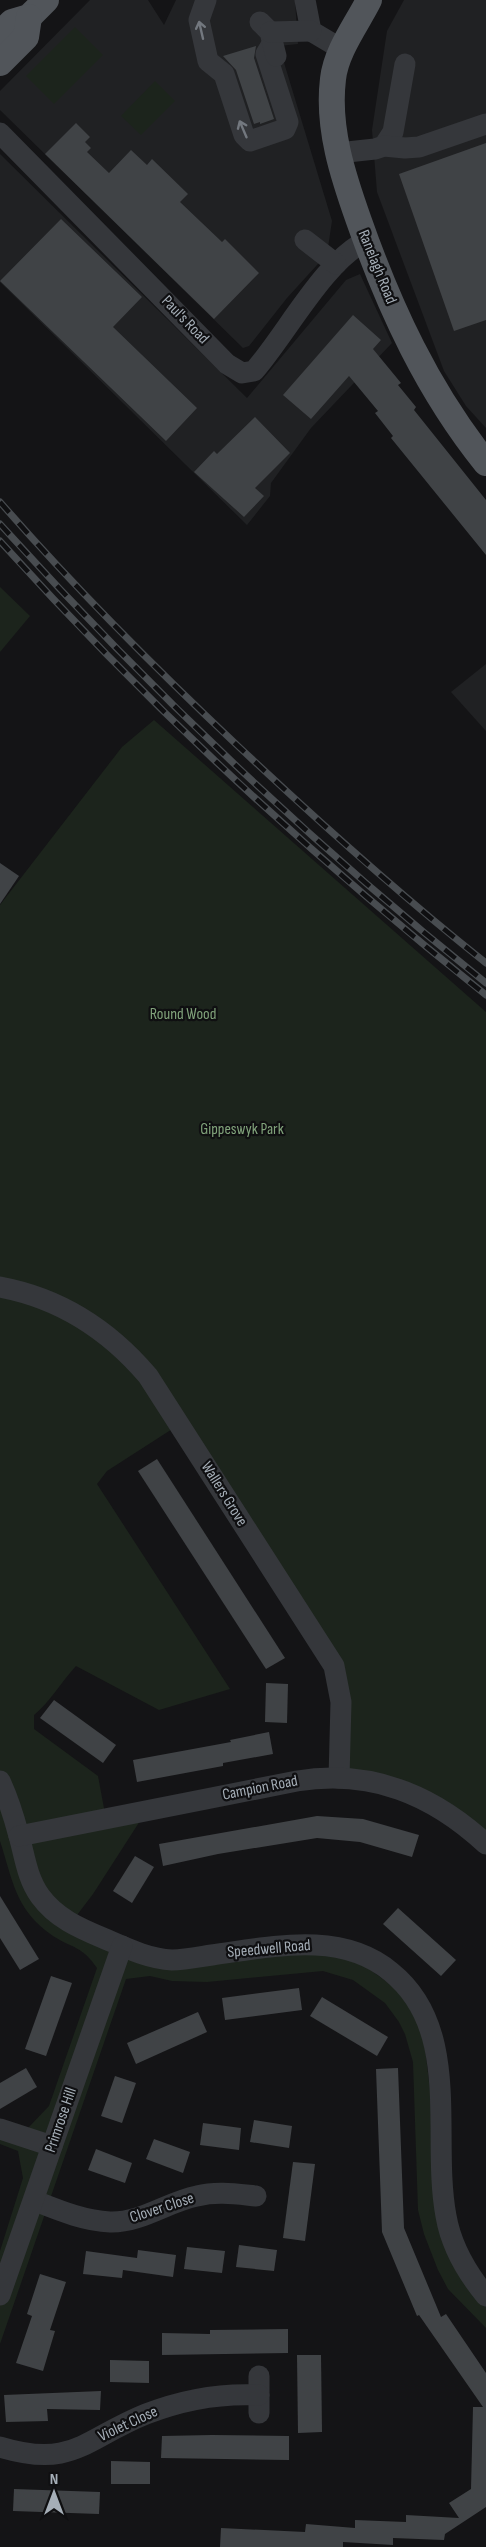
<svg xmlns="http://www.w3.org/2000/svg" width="486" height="2547" font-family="'Sofia Sans Condensed',sans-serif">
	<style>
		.built { fill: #202123 }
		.green { fill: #1c241c }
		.building { fill: #404346 }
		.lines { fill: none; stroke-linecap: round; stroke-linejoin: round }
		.minor { stroke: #35373b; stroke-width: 21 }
		.major { stroke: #51555a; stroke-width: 26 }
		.rail-casing { stroke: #484c50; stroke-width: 7 }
		.rail { stroke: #0f0f11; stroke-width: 4.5; stroke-dasharray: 14; stroke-linecap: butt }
		.oneway { stroke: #73787f }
		.labels { text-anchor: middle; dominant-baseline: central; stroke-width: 4.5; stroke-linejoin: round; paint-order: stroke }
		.street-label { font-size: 16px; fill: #a5aeb7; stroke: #0f0f11 }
		.park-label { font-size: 16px; fill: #81a37b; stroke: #0f0f11 }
	</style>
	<rect width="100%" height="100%" fill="#141416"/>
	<g class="built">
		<path d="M90,0H148L164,25L176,0H295L298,44L279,46L332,221L327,254L287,298L249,346L243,348L0,110V91Z"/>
		<path d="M404,0H486V428L466,406L444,371L377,192L372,130L387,31Z"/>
		<path d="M0,154L247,398L346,280L360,274L392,343L311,428L271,483L270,496L247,525L0,282Z"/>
		<path d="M486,664V731L451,692Z"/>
	</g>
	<g class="green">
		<path d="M75,27L103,55L54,104L26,76Z"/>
		<path d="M155,81L175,101L141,135L121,116Z"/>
		<path d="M0,587L30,616L0,652Z"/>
		<path d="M154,720L486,1012V1844L462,1822L339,1778L340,1689L180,1424L107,1471L97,1484L230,1689L159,1710L76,1666C62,1681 49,1703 34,1715V1729L98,1776L106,1819L140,1821L93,1894L71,1923L148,1955L340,1948L420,2006L443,2199L486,2296V2328L448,2289L438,2270L424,2234L418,2210L413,2062L405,2034L399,2022L385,2003L353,1980L323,1971L207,1982L172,1981L150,1976L126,1979L0,2344V2251L23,2178L18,2151L0,2144V2129L28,2128L49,2106L97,1968C82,1946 74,1949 53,1936C15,1910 13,1881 0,1841V905L122,747Z"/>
	</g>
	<g class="building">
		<path d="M256,46L254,58L274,119L260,124V122L254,124L236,70L223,56Z"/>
		<path d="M76,123L90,137L85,142L91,148L87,152L109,173L131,150L147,165L152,159L188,194L180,202L222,242L225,239L259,273L214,319L45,154Z"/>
		<path d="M486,143V320L454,331L399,174Z"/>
		<path d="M61,219L142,297L113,327L197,408L166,441L0,281Z"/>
		<path d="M353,315L381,340L373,349L401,383L398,385L416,407L414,410L486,500V555L391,438L393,436L375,413L378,411L349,376L311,419L283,395Z"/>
		<path d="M255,417L290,453L255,488L264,496L244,517L194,472L214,451L217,454Z"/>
		<path d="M0,863L19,876L0,904Z"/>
		<path d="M157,1459L285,1658L266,1669L138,1471Z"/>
		<path d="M266,1683L288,1684L287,1723L265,1722Z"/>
		<path d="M54,1700L116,1745L103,1763L40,1718Z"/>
		<path d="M269,1732L273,1754L223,1763V1766L137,1782L133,1760L231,1742L230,1740Z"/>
		<path d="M317,1816L363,1819L419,1835L412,1857L360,1842L317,1838L218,1854L163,1866L159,1844Z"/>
		<path d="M135,1856L154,1867L132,1903L113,1891Z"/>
		<path d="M0,1896L39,1959L20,1970L0,1938Z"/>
		<path d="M398,1908L456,1960L441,1976L383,1924Z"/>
		<path d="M51,1976L72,1983L46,2056L25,2049Z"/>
		<path d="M299,1988L302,2010L225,2020L222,1998Z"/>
		<path d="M322,1997L388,2037L377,2056L310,2016Z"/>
		<path d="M198,2012L207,2032L136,2064L127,2043Z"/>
		<path d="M26,2068L37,2087L0,2109V2083Z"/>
		<path d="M398,2068L404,2228L441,2317L446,2314L486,2373V2507L445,2534L444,2540L393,2538V2545L343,2542V2547H220L221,2528L305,2532L306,2524L355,2528V2520L406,2522V2515L459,2518L449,2503L471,2489L473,2407H483L419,2315L417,2316L382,2232L376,2069Z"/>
		<path d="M115,2076L136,2083L122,2123L101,2116Z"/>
		<path d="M254,2120L292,2126L289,2148L250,2142Z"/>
		<path d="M203,2123L241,2128L239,2150L200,2145Z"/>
		<path d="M154,2139L190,2152L183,2173L146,2159Z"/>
		<path d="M96,2149L132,2163L125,2183L88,2170Z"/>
		<path d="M293,2162L315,2164L305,2241L283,2238Z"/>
		<path d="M239,2245L277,2250L274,2271L236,2267Z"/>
		<path d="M187,2247L225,2251L222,2273L184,2269Z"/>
		<path d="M138,2250L176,2255L173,2277L123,2270L122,2278L83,2274L86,2251L137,2258Z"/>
		<path d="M40,2274L66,2282L50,2330L55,2331L43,2371L16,2363L32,2316L27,2314Z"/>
		<path d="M288,2329V2353L162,2355V2333L210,2334V2330Z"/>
		<path d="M297,2355H321L322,2432L298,2433Z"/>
		<path d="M110,2360L149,2361V2383L110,2382Z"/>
		<path d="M101,2391L100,2410L47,2409L48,2421L6,2422L4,2395Z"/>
		<path d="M212,2435L289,2436V2460L161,2458L162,2436Z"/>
		<path d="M111,2461L150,2462V2484H111Z"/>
		<path d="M14,2489L100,2492L99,2514L13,2511Z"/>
	</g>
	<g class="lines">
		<g class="minor">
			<path d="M206,0L199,20L208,61L224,74L244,135L250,141L285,129L288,122L266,54L272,44"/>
			<path d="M305,0L311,31L343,50"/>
			<path d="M260,22L270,32L276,56"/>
			<path d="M270,32L311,31"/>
			<path d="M0,133L227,364L242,373L254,371C285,336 325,260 366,241"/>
			<path d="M384,146L393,132L405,64"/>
			<path d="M338,153L375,149L384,146L405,148L419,147L486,124"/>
			<path d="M305,240L336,264"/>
			<path d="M0,1287C59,1298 109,1330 148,1376L334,1666L341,1702L339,1778"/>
			<path d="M0,1781C8,1798 14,1817 19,1836C25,1857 27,1878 40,1896C56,1918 79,1928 103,1938C124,1947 148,1959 172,1960C185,1960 199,1957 212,1955C271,1947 341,1930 391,1972C463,2030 431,2136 446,2216C451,2245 467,2273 486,2296"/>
			<path d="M19,1836L297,1781C371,1769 432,1794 486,1844"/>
			<path d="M0,2129L52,2146"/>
			<path d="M35,2201C58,2210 84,2221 110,2222C141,2223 167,2202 197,2196C217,2191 236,2194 256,2196"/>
			<path d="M0,2295L122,1946"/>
			<path d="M259,2376V2413"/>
			<path d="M0,2447C73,2469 84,2439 146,2414C182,2400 221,2393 259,2395"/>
		</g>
		<g class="major">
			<path d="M369,0C357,24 336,51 333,79C327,128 343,176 359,221C390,309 428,391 486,463"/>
			<path d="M0,34L12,22L29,17L46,0"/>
			<path d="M0,63L26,37L29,17"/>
		</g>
		<g class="rail-casing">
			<g id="rail">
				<path d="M0,502C75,588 156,669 239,747C319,822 400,895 486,963"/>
				<path d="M0,524C149,689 312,844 486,983"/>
				<path d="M0,541C148,705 313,858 486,995"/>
			</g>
		</g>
		<use href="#rail" class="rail"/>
	</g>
	<defs><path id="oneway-shaft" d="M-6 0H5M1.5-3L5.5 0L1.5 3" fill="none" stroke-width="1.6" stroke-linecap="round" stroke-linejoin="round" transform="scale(1.5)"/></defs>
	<g class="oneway">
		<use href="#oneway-shaft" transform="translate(201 30) rotate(-103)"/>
		<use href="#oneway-shaft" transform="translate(243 129) rotate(-113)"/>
	</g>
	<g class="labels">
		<g class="street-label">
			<text transform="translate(377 267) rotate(68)">Ranelagh Road</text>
			<text transform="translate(185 320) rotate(46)">Paul's Road</text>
			<text transform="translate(224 1494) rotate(58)">Wallers Grove</text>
			<text transform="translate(260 1788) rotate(-11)">Campion Road</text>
			<text transform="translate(269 1949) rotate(-5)">Speedwell Road</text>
			<text transform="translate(61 2120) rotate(-71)">Primrose Hill</text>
			<text transform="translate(162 2208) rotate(-18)">Clover Close</text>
			<text transform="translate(128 2424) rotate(-25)">Violet Close</text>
		</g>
		<g class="park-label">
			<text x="183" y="1014">Round Wood</text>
			<text x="242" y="1129">Gippeswyk Park</text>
		</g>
	</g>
	<g transform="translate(54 2493)" stroke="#0f0f11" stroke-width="4.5" paint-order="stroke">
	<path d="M0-4.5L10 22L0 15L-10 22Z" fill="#a5aeb7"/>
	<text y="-9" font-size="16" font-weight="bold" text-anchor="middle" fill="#a5aeb7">N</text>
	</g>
</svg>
